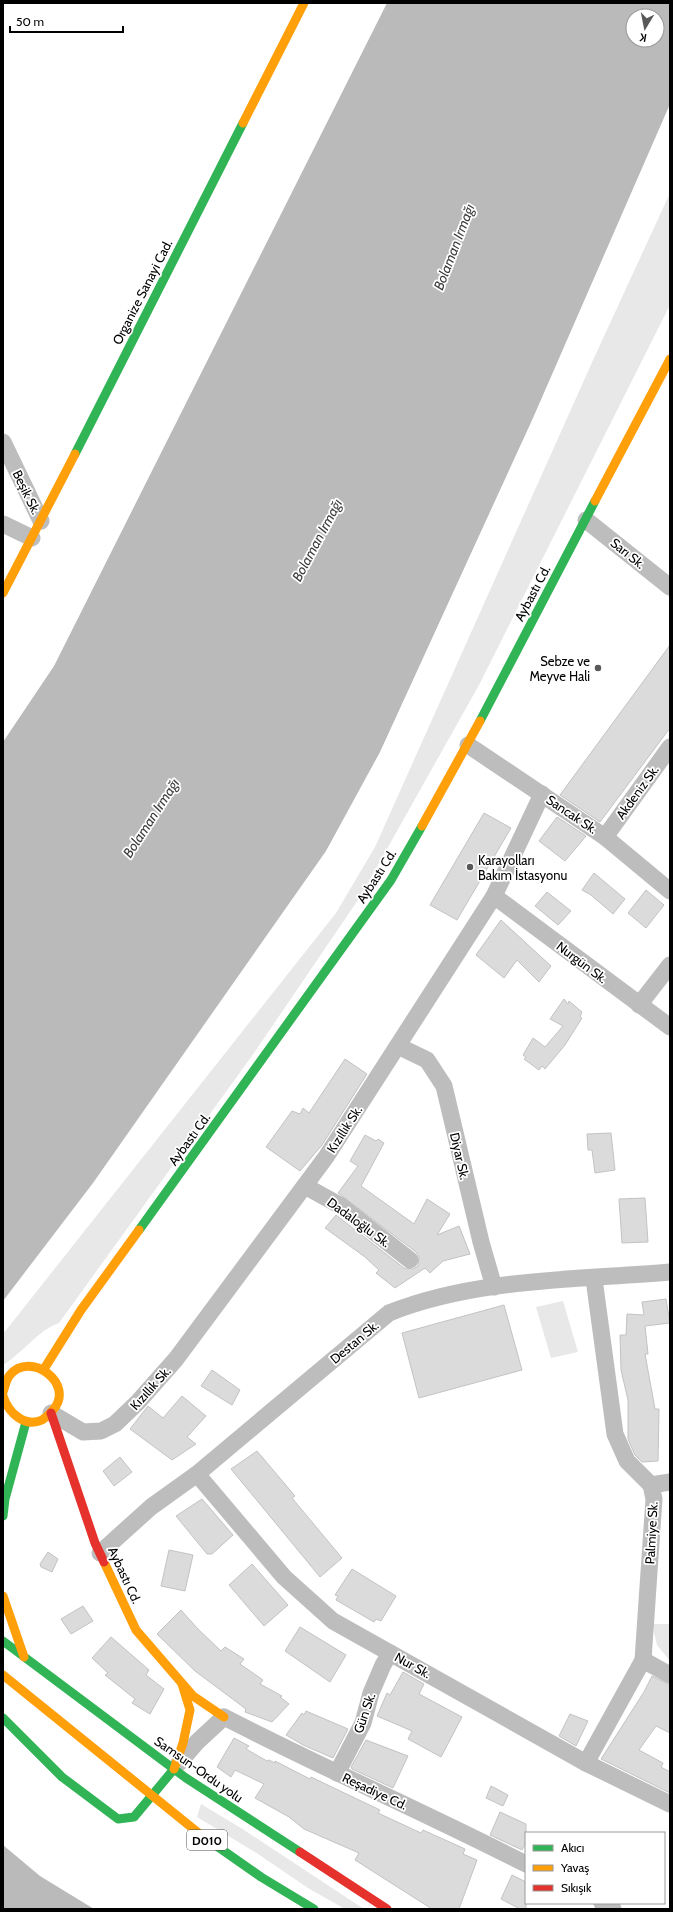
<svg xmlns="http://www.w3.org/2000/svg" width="673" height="1912" font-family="Cabin,sans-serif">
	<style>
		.green { fill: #e8e8e8 }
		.water { fill: #bababa; fill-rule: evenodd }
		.building { fill: #dbdbdb; stroke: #c3c3c3 }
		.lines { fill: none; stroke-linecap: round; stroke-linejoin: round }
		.street { stroke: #bdbdbd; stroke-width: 17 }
		.fast { stroke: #30b455; stroke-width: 9 }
		.slow { stroke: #ff9f0a; stroke-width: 9 }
		.jam { stroke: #e5322d; stroke-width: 9 }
		.poi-dot { fill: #595959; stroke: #fff; stroke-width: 1.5 }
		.labels { text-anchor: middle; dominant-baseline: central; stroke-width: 3.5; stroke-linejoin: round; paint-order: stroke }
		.shield { fill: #fff; stroke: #4c4c4c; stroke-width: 1 }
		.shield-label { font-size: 12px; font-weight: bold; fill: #000 }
		.street-label { font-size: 13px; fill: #000; stroke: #fff }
		.poi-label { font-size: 13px; fill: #000; stroke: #fff; text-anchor: end }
		.water-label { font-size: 14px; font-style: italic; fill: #3d3d3d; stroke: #fff }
	</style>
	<rect width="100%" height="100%" fill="#fff"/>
	<g class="green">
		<path d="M670,193V305L479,685L360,897L254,1053L59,1323C38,1330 23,1353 3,1365V1334L336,913L375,847L594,358Z"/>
		<path d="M563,1301L578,1352L551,1358L536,1307Z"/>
		<path d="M652,1624H670V1661L657,1645Z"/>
		<path d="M201,1804L241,1828L364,1909H345L308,1888L258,1854L197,1817Z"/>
	</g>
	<g class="water">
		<path d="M387,3H670V104L533,418L380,752L326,851L93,1183L3,1301V742L54,666ZM633,16H657V40H633Z"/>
		<path d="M3,1845L40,1876L94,1909H3Z"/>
	</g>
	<g class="building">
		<path d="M670,645V728L600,822L560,795Z"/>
		<path d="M484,813L511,828L457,920L430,905Z"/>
		<path d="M557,817L586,836L565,861L539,841Z"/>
		<path d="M594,873L625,899L613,914L591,895L582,890Z"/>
		<path d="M646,890L664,905L646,928L628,913Z"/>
		<path d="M547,892L571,911L558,925L535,906Z"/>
		<path d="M501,920L551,966L539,982L517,960L504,978L476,955Z"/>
		<path d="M564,999L568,1004L569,1001L582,1012L580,1017L582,1018L565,1045L545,1069L542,1066L539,1070L524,1059L526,1057L523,1055L533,1038L545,1047L563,1026L550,1019Z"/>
		<path d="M345,1059L367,1074L322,1145L300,1171L266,1147L292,1111L300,1114L303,1108L309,1113Z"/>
		<path d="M611,1133L615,1170L595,1173L592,1150H588L587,1134Z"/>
		<path d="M365,1135L376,1141L378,1139L384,1143L361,1186L414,1224L427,1199L450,1214L437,1235L459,1226L470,1254L443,1261L430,1273L425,1268L395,1288L376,1273L379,1270L365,1257L325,1228L336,1215L404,1268L413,1269L418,1266L419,1257L416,1252L338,1193L358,1166L350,1161Z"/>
		<path d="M645,1198L648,1242L622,1243L619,1199Z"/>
		<path d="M666,1299L670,1323L645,1326L648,1354H645L655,1409H659L658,1461L642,1462L635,1455L628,1439V1400L621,1370L620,1335H626L627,1314L644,1315L642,1302Z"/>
		<path d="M504,1305L522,1370L419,1398L402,1333Z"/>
		<path d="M212,1370L240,1390L232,1405L201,1386Z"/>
		<path d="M182,1396L206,1416L187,1437L196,1444L172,1460L130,1429L148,1406L163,1418Z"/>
		<path d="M257,1451L295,1496L292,1498L342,1558L320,1577L231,1469Z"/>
		<path d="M120,1457L132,1472L114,1486L103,1471Z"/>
		<path d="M202,1499L233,1535L212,1554H207L176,1516Z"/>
		<path d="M169,1550L193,1555L185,1591L161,1586Z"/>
		<path d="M48,1552L58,1559L52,1572L41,1567L40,1564Z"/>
		<path d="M252,1564L288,1605L264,1626L229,1585Z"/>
		<path d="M352,1569L396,1596L381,1621L376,1619L374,1622L336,1600L338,1596L335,1595Z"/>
		<path d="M83,1606L93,1621L71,1634L61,1619Z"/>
		<path d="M181,1610L198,1629L221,1651L225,1647L244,1659L240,1664L263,1680L260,1684L282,1696L280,1697L289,1704L272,1722L245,1712L246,1709L195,1671L157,1634Z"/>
		<path d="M300,1627L346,1655L330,1682L285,1651Z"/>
		<path d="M111,1637L149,1670L146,1675L164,1689L150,1714L132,1703L135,1699L105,1675L108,1673L92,1658Z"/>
		<path d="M403,1672L424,1684L419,1694L462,1717L441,1757L408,1739L412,1731L377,1716L387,1693L390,1695Z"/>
		<path d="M652,1676L670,1685V1733L656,1726L639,1750L663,1763L661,1767L670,1772V1793L601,1759L644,1692Z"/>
		<path d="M306,1711L348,1729L333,1758L303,1745L286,1735L302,1713L304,1715Z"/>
		<path d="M570,1714L588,1721L576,1746L559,1736Z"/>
		<path d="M234,1738L249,1746L246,1749L267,1761L269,1760L275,1763V1761L310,1779L311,1777L380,1810L378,1813L421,1833L423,1830L465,1849L463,1854L477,1860L459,1909H432L355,1860L359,1853L304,1829L289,1817L255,1798L264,1784L235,1770L231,1777L217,1767Z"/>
		<path d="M366,1740L408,1756L393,1788L352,1769L351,1767Z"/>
		<path d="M491,1786L508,1795L503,1806L486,1798Z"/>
		<path d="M500,1812L526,1824V1842L522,1850L490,1835Z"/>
		<path d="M512,1875L526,1882V1909H520L501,1899Z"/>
	</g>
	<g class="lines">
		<g class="street">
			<path d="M3,442L41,521"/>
			<path d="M586,520L670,587"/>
			<path d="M3,524L32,538"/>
			<path d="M468,745L605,837L670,891"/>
			<path d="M605,837L670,747"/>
			<path d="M494,896L670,1027"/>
			<path d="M639,1005L670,965"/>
			<path d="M398,1046L427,1060L444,1086L481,1242L494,1287"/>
			<path d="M305,1186L341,1206L410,1260"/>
			<path d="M51,1413L83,1432L101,1431L115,1424L138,1402L176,1359L326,1157L494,896L542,794"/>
			<path d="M197,1474L284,1577L333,1621L586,1763L670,1804"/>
			<path d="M651,1485L670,1482"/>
			<path d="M100,1553L151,1507L197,1474L389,1313C476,1278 578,1280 670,1272"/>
			<path d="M643,1660L670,1675"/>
			<path d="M179,1763L197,1742L224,1717C323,1768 426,1813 526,1864"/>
			<path d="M586,1763L643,1660L654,1499L651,1485L627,1461L615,1434L594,1279"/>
			<path d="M337,1773L363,1723L371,1693L383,1665L390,1653"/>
			<path d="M602,1903L613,1909"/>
		</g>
		<g class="fast">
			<path d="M75,454L243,123"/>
			<path d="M480,721L595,501"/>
			<path d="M139,1230L391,880L422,826"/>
			<path d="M3,1516L5,1499L26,1422"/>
			<path d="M3,1641L186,1778L300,1852"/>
			<path d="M3,1718L62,1777L118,1819L134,1817L174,1769"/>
			<path d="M201,1835L261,1877L314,1909"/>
		</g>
		<g class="slow">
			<path d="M243,123L304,3"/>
			<path d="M595,501L670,359"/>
			<path d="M3,593L75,454"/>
			<path d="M422,826L480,721"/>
			<path d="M44,1369L81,1310L139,1230"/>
			<path d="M3,1392C5,1387 6,1379 10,1375C30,1350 76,1384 53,1410C50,1414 47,1417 42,1420C24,1428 8,1412 3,1396"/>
			<path d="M104,1562L136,1630L193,1696L224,1717"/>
			<path d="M3,1596L24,1657"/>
			<path d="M3,1675L201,1835"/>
			<path d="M174,1769L183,1743L190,1710L182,1684"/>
		</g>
		<g class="jam">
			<path d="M51,1413L95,1543L104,1562"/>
			<path d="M300,1852L387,1909"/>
		</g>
	</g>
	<g class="poi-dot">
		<circle cx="598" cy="668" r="4"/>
		<circle cx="470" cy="867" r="4"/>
	</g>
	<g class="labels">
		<rect class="shield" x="187" y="1830" width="40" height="20" rx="3"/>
		<g class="shield-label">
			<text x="207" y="1840">D010</text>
		</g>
		<g class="street-label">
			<text transform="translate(142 292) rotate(-63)">Organize Sanayi Cad.</text>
			<text transform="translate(27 492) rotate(64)">Beşik Sk.</text>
			<text transform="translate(628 553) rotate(39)">Sarı Sk.</text>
			<text transform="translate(532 593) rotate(-62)">Aybastı Cd.</text>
			<text transform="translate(637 792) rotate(-54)">Akdeniz Sk.</text>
			<text transform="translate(572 814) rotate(34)">Sancak Sk.</text>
			<text transform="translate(376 876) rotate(-57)">Aybastı Cd.</text>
			<text transform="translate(582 962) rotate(37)">Nurgün Sk.</text>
			<text transform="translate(344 1129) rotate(-57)">Kızıllık Sk.</text>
			<text transform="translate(189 1139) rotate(-54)">Aybastı Cd.</text>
			<text transform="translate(460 1156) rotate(77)">Diyar Sk.</text>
			<text transform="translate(359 1222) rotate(36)">Dadaloğlu Sk.</text>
			<text transform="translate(354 1342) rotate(-40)">Destan Sk.</text>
			<text transform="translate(150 1388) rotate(-48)">Kızıllık Sk.</text>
			<text transform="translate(651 1533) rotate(-87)">Palmiye Sk.</text>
			<text transform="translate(125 1575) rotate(65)">Aybastı Cd.</text>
			<text transform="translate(413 1665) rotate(29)">Nur Sk.</text>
			<text transform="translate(364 1713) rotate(-71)">Gün Sk.</text>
			<text transform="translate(199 1769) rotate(35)">Samsun-Ordu yolu</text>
			<text transform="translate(375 1791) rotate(25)">Reşadiye Cd.</text>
		</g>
		<g class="poi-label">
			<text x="590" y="661">Sebze ve<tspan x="590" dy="15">Meyve Hali</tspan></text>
			<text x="478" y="860" text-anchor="start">Karayolları<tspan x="478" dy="15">Bakım İstasyonu</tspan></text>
		</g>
		<g class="water-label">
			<text transform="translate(454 247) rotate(-69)">Bolaman Irmağı</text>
			<text transform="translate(317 540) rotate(-62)">Bolaman Irmağı</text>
			<text transform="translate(151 818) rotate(-57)">Bolaman Irmağı</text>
		</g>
	</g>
	<rect width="673" height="1912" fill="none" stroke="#000000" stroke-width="8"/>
	<rect x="525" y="1832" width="140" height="72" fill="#ffffff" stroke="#999999"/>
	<rect x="533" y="1845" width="20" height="6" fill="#30b455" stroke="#999999"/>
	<text x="561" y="1852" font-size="12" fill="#000000">Akıcı</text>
	<rect x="533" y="1865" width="20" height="6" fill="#ff9f0a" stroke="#999999"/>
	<text x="561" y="1872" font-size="12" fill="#000000">Yavaş</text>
	<rect x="533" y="1885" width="20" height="6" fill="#e5322d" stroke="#999999"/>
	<text x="561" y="1892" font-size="12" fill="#000000">Sıkışık</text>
	<g transform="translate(645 28) rotate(190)"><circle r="19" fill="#ffffff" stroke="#999999"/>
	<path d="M0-3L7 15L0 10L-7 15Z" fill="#595959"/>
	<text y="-6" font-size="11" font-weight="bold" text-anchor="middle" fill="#000000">K</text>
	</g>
	<path d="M10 26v6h113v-6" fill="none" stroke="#000000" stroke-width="2"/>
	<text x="16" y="26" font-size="12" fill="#000000" stroke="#ffffff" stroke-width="3" paint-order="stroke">50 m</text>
</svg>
